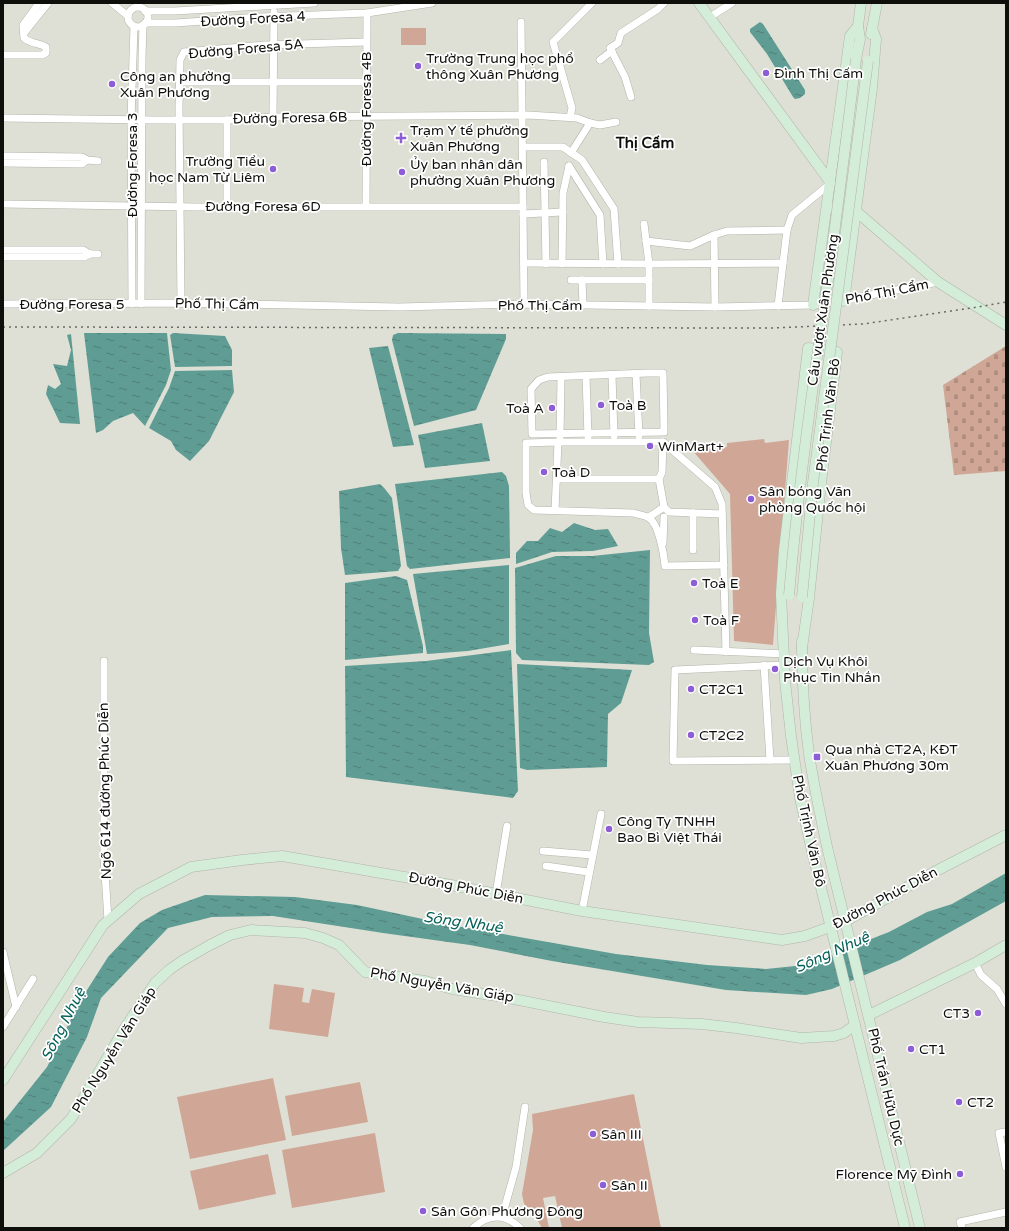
<svg xmlns="http://www.w3.org/2000/svg" width="1009" height="1231" font-family="'Varela Round',sans-serif">
	<style>
		.grass { fill: #d0a796 }
		.cemetery { fill: url(#cemetery-stones) }
		.water { fill: url(#water-ripples) }
		.lines { fill: none; stroke-linecap: round; stroke-linejoin: round }
		.street-casing { stroke: #b2b4aa; stroke-width: 8 }
		.secondary-casing { stroke: #b2b4aa; stroke-width: 11 }
		.street { stroke: #fff; stroke-width: 7 }
		.secondary { stroke: #d4edd9; stroke-width: 10 }
		.rail { stroke: #686963; stroke-width: 1.5; stroke-dasharray: 2 4; stroke-linecap: butt }
		.secondary-bridge-casing { stroke: #b2b4aa; stroke-width: 11; stroke-linecap: butt }
		.secondary-bridge { stroke: #d4edd9; stroke-width: 10 }
		.poi-dot { fill: #8d5dd6; stroke: #fff; stroke-width: 1.5 }
		.labels { text-anchor: middle; dominant-baseline: central; stroke-width: 3.5; stroke-linejoin: round; paint-order: stroke }
		.street-label { font-size: 14px; fill: #0e0e0b; stroke: #fff }
		.poi-label { font-size: 14px; fill: #0e0e0b; stroke: #fff; text-anchor: start }
		.neighbourhood-label { font-size: 15px; font-weight: bold; fill: #0e0e0b; stroke: #fff }
		.water-label { font-size: 15px; font-style: italic; fill: #076259; stroke: #fff }
	</style>
	<defs>
		<pattern id="cemetery-stones" width="16" height="16" patternUnits="userSpaceOnUse"><rect width="16" height="16" fill="#d0a796"/><path d="M2 7V4a2 2 0 0 1 4 0v3zM10 15v-3a2 2 0 0 1 4 0v3z" fill="#b18f80"/></pattern>
		<pattern id="water-ripples" width="26" height="14" patternUnits="userSpaceOnUse"><rect width="26" height="14" fill="#5f9d94"/><path d="M2 4q2-2 4 0t4 0M15 11q2-2 4 0t4 0" fill="none" stroke="#4d7e77"/></pattern>
	</defs>
	<rect width="100%" height="100%" fill="#dee0d5"/>
	<g class="grass">
		<rect x="401" y="28" width="25" height="17"/>
		<path d="M764,439L765,443L789,440L773,645L734,641L730,494L692,450L727,447V443Z"/>
		<path d="M274,984L304,988L302,1002L309,1003L312,989L335,993L328,1037L269,1029Z"/>
		<path d="M273,1078L286,1140L190,1159L177,1097Z"/>
		<path d="M360,1082L368,1122L292,1136L285,1096Z"/>
		<path d="M634,1094L661,1228H562L555,1196L543,1198L549,1228H542L532,1211L524,1204L522,1194L533,1130L532,1114Z"/>
		<path d="M375,1133L385,1192L292,1208L282,1150Z"/>
		<path d="M268,1154L276,1194L199,1210L190,1171Z"/>
	</g>
	<path class="cemetery" d="M1006,346V471L954,475L943,385Z"/>
	<g class="water">
		<path d="M760,22L763,24L805,90V94L800,98L795,99L793,97L767,54L750,32V29Z"/>
		<path d="M84,333H167L171,370L166,385L145,426L133,413L113,421L103,430L96,433Z"/>
		<path d="M173,333L225,336L232,350V366L175,367L170,335Z"/>
		<path d="M398,333L506,334V339L476,410L414,426L392,340L393,335Z"/>
		<path d="M71,334L80,424L60,423L46,394L48,385L55,389L61,384L53,364L67,366L71,350L67,335Z"/>
		<path d="M388,346L414,445L393,447L369,348Z"/>
		<path d="M232,370L234,392L209,441L190,461L176,450L171,441L149,428L169,388L175,371Z"/>
		<path d="M482,423L490,461L425,468L418,435Z"/>
		<path d="M502,472L506,476L509,486L510,558L410,569L407,566L395,484Z"/>
		<path d="M380,484L385,489L392,498L401,566L398,571L345,575L341,548L339,491Z"/>
		<path d="M574,523L595,530L608,529L618,546L593,551L552,552L516,564V553L527,541H538L550,528L562,532Z"/>
		<path d="M650,550L649,633L654,662L649,665L522,660L516,653L515,568L556,556H592Z"/>
		<path d="M509,565V644L468,651L427,654L413,574Z"/>
		<path d="M396,576L407,580L423,646V653L345,660V583Z"/>
		<path d="M511,650L518,791L513,798L346,777L345,666L426,661Z"/>
		<path d="M517,664L632,670L621,703L608,714L607,767L527,770L520,768Z"/>
		<path d="M1006,873V901L900,960L832,989L806,995L726,990L552,961L470,945L383,933L273,916L212,917L168,928L101,998L87,1037L51,1107L3,1151V1122L47,1067L80,1001L108,957L140,923L162,910L205,895L295,897L357,905L451,925L616,954L707,965L766,969L805,965L889,932L927,912L952,904Z"/>
	</g>
	<g class="lines">
		<g class="street-casing">
			<g id="street">
				<path d="M112,3L128,16"/>
				<circle cx="138" cy="17" r="10"/>
				<path d="M145,11H175L314,3"/>
				<path d="M710,17L732,3"/>
				<path d="M521,22L524,304"/>
				<path d="M145,23H176L260,17L367,13L432,3"/>
				<path d="M24,33L48,3"/>
				<path d="M3,55H42L46,53V47C39,43 31,44 24,38L23,25L39,3"/>
				<path d="M600,60L612,51"/>
				<path d="M180,82H366"/>
				<path d="M631,97L625,77L610,48L618,43L621,33L658,9L664,3"/>
				<path d="M273,117L274,12"/>
				<path d="M570,117L572,108L553,42L592,3"/>
				<path d="M3,118L154,120H227L273,117L528,115L577,118L590,123L600,125L616,122"/>
				<path d="M523,147H563L582,160L614,209L618,264"/>
				<path d="M571,153L590,123"/>
				<path d="M3,156L82,157L87,160L98,161"/>
				<path d="M544,162L546,264"/>
				<path d="M3,163L82,164L87,160"/>
				<path d="M569,166L600,215L603,264"/>
				<path d="M3,204L196,207H523"/>
				<path d="M227,206V120"/>
				<path d="M366,206L367,13"/>
				<path d="M523,214L563,212"/>
				<path d="M644,224L649,264V306"/>
				<path d="M714,235L715,307"/>
				<path d="M646,241L690,246L714,235L727,231L787,230"/>
				<path d="M3,250H83L90,254H98"/>
				<path d="M3,257H84L90,254"/>
				<path d="M524,263L649,264L783,263L778,306"/>
				<path d="M783,263L787,230L792,215L831,183"/>
				<path d="M562,264L563,193L569,166"/>
				<path d="M571,280H649"/>
				<path d="M582,280L583,305"/>
				<path d="M181,303L179,108L180,60L184,52L265,45L366,42"/>
				<path d="M3,304L181,303L399,307L524,304L715,307L813,305L844,301L855,298L938,282"/>
				<path d="M132,304L131,120L134,26"/>
				<path d="M141,304L142,58L143,25"/>
				<path d="M648,373H663L664,432L532,434L531,389L539,380L548,377Z"/>
				<path d="M636,374L639,436"/>
				<path d="M612,375L614,436"/>
				<path d="M586,376L588,437"/>
				<path d="M560,437L561,377"/>
				<path d="M558,442H663L715,487L722,504L726,652"/>
				<path d="M663,442L662,472L659,479L664,507L669,512L722,514"/>
				<path d="M557,479H659"/>
				<path d="M555,510L558,442L526,443V493L528,505L534,510L633,513C637,514 647,516 649,518C659,524 664,555 665,566L724,565"/>
				<path d="M693,513V550"/>
				<path d="M649,517L664,507"/>
				<path d="M663,543L664,517"/>
				<path d="M694,650L785,654"/>
				<path d="M104,661V857L108,920"/>
				<path d="M764,665L770,760"/>
				<path d="M785,665L675,670L673,761L794,760"/>
				<path d="M543,851L592,855"/>
				<path d="M546,866L588,872"/>
				<path d="M496,894L507,826"/>
				<path d="M582,911L601,814"/>
				<path d="M3,952L16,1007"/>
				<path d="M975,963L981,975L997,989L1006,1004"/>
				<path d="M3,1027L33,979"/>
				<path d="M1006,1132L999,1133L1006,1167"/>
				<path d="M502,1217L516,1167L525,1107"/>
				<path d="M473,1228C488,1214 505,1213 520,1228"/>
				<path d="M962,1228L960,1222L1006,1212"/>
			</g>
		</g>
		<g class="secondary-casing">
			<g id="secondary">
				<path d="M699,3L831,183"/>
				<path d="M871,34L877,3"/>
				<path d="M856,59L860,39L858,26L861,3"/>
				<path d="M829,207L857,212L938,282L1006,325"/>
				<path d="M844,301L872,88L876,39L872,28"/>
				<path d="M813,305L850,36L858,26"/>
				<path d="M802,641C802,679 804,717 809,754C814,787 821,819 828,851L920,1228"/>
				<path d="M802,648L809,598L821,483L837,352L808,348L784,550L781,594L785,681L791,736L800,798L812,851L905,1228"/>
				<path d="M869,1015L975,963L1006,945"/>
				<path d="M3,1080L103,925L139,894L191,867L242,860L282,856L451,885L582,911L782,940L805,936L846,921L934,872L1006,835"/>
				<path d="M3,1173L37,1153L71,1119L126,1026L155,983L169,970L182,961L210,945L230,935L251,930L305,933L323,938L339,945L365,972L425,981L452,989L504,997L604,1017L638,1022L702,1024L736,1028L801,1038L834,1036L844,1033L855,1025"/>
			</g>
		</g>
		<use href="#street" class="street"/>
		<use href="#secondary" class="secondary"/>
		<path class="rail" d="M3,327L772,328L863,324L978,307L1006,302"/>
		<g class="secondary-bridge-casing">
			<g id="secondary-bridge">
				<path d="M789,595C798,489 813,384 828,279C838,206 847,133 856,59"/>
				<path d="M802,597L813,483L868,61"/>
			</g>
		</g>
		<use href="#secondary-bridge" class="secondary-bridge"/>
	</g>
	<g class="poi-dot">
		<circle cx="418" cy="66" r="4"/>
		<circle cx="766" cy="73" r="4"/>
		<circle cx="112" cy="84" r="4"/>
		<path d="M399 132h4v4h4v4h-4v4h-4v-4h-4v-4h4z"/>
		<circle cx="273" cy="169" r="4"/>
		<circle cx="402" cy="172" r="4"/>
		<circle cx="601" cy="405" r="4"/>
		<circle cx="552" cy="408" r="4"/>
		<circle cx="650" cy="446" r="4"/>
		<circle cx="544" cy="472" r="4"/>
		<circle cx="751" cy="499" r="4"/>
		<circle cx="694" cy="583" r="4"/>
		<circle cx="695" cy="620" r="4"/>
		<circle cx="775" cy="669" r="4"/>
		<circle cx="691" cy="689" r="4"/>
		<circle cx="691" cy="735" r="4"/>
		<rect x="813" y="753" width="8" height="8" rx="2"/>
		<circle cx="609" cy="829" r="4"/>
		<circle cx="978" cy="1013" r="4"/>
		<circle cx="911" cy="1049" r="4"/>
		<circle cx="959" cy="1102" r="4"/>
		<circle cx="593" cy="1134" r="4"/>
		<circle cx="960" cy="1174" r="4"/>
		<circle cx="603" cy="1185" r="4"/>
		<circle cx="423" cy="1211" r="4"/>
	</g>
	<g class="labels">
		<g class="street-label">
			<text transform="translate(253 19) rotate(-3)">Đường Foresa 4</text>
			<text transform="translate(246 49) rotate(-5)">Đường Foresa 5A</text>
			<text transform="translate(366 109) rotate(-90)">Đường Foresa 4B</text>
			<text transform="translate(290 118) rotate(-1)">Đường Foresa 6B</text>
			<text transform="translate(132 165) rotate(-90)">Đường Foresa 3</text>
			<text x="263" y="206">Đường Foresa 6D</text>
			<text transform="translate(887 292) rotate(-11)">Phố Thị Cẩm</text>
			<text x="72" y="304">Đường Foresa 5</text>
			<text transform="translate(217 304) rotate(1)">Phố Thị Cẩm</text>
			<text x="540" y="305">Phố Thị Cẩm</text>
			<text transform="translate(823 310) rotate(-82)">Cầu vượt Xuân Phương</text>
			<text transform="translate(828 415) rotate(-83)">Phố Trịnh Văn Bô</text>
			<text transform="translate(105 791) rotate(-91)">Ngõ 614 đường Phúc Diễn</text>
			<text transform="translate(809 831) rotate(78)">Phố Trịnh Văn Bô</text>
			<text transform="translate(466 888) rotate(11)">Đường Phúc Diễn</text>
			<text transform="translate(885 898) rotate(-28)">Đường Phúc Diễn</text>
			<text transform="translate(442 985) rotate(10)">Phố Nguyễn Văn Giáp</text>
			<text transform="translate(114 1050) rotate(-58)">Phố Nguyễn Văn Giáp</text>
			<text transform="translate(886 1087) rotate(77)">Phố Trần Hữu Dực</text>
		</g>
		<g class="poi-label">
			<text x="426" y="58">Trường Trung học phổ<tspan x="426" dy="16">thông Xuân Phương</tspan></text>
			<text x="774" y="73">Đình Thị Cấm</text>
			<text x="120" y="76">Công an phường<tspan x="120" dy="16">Xuân Phương</tspan></text>
			<text x="410" y="130">Trạm Y tế phường<tspan x="410" dy="16">Xuân Phương</tspan></text>
			<text x="265" y="161" text-anchor="end">Trường Tiểu<tspan x="265" dy="16">học Nam Từ Liêm</tspan></text>
			<text x="410" y="164">Ủy ban nhân dân<tspan x="410" dy="16">phường Xuân Phương</tspan></text>
			<text x="609" y="405">Toà B</text>
			<text x="544" y="408" text-anchor="end">Toà A</text>
			<text x="658" y="446">WinMart+</text>
			<text x="552" y="472">Toà D</text>
			<text x="759" y="491">Sân bóng Văn<tspan x="759" dy="16">phòng Quốc hội</tspan></text>
			<text x="702" y="583">Toà E</text>
			<text x="703" y="620">Toà F</text>
			<text x="783" y="661">Dịch Vụ Khôi<tspan x="783" dy="16">Phục Tin Nhắn</tspan></text>
			<text x="699" y="689">CT2C1</text>
			<text x="699" y="735">CT2C2</text>
			<text x="825" y="749">Qua nhà CT2A, KĐT<tspan x="825" dy="16">Xuân Phương 30m</tspan></text>
			<text x="617" y="821">Công Ty TNHH<tspan x="617" dy="16">Bao Bì Việt Thái</tspan></text>
			<text x="970" y="1013" text-anchor="end">CT3</text>
			<text x="919" y="1049">CT1</text>
			<text x="967" y="1102">CT2</text>
			<text x="601" y="1134">Sân III</text>
			<text x="952" y="1174" text-anchor="end">Florence Mỹ Đình</text>
			<text x="611" y="1185">Sân II</text>
			<text x="431" y="1211">Sân Gôn Phương Đông</text>
		</g>
		<g class="neighbourhood-label">
			<text x="645" y="143">Thị Cấm</text>
		</g>
		<g class="water-label">
			<text transform="translate(463 922) rotate(8)">Sông Nhuệ</text>
			<text transform="translate(832 952) rotate(-24)">Sông Nhuệ</text>
			<text transform="translate(63 1024) rotate(-63)">Sông Nhuệ</text>
		</g>
	</g>
	<rect width="1009" height="1231" fill="none" stroke="#0e0e0b" stroke-width="8"/>
</svg>
